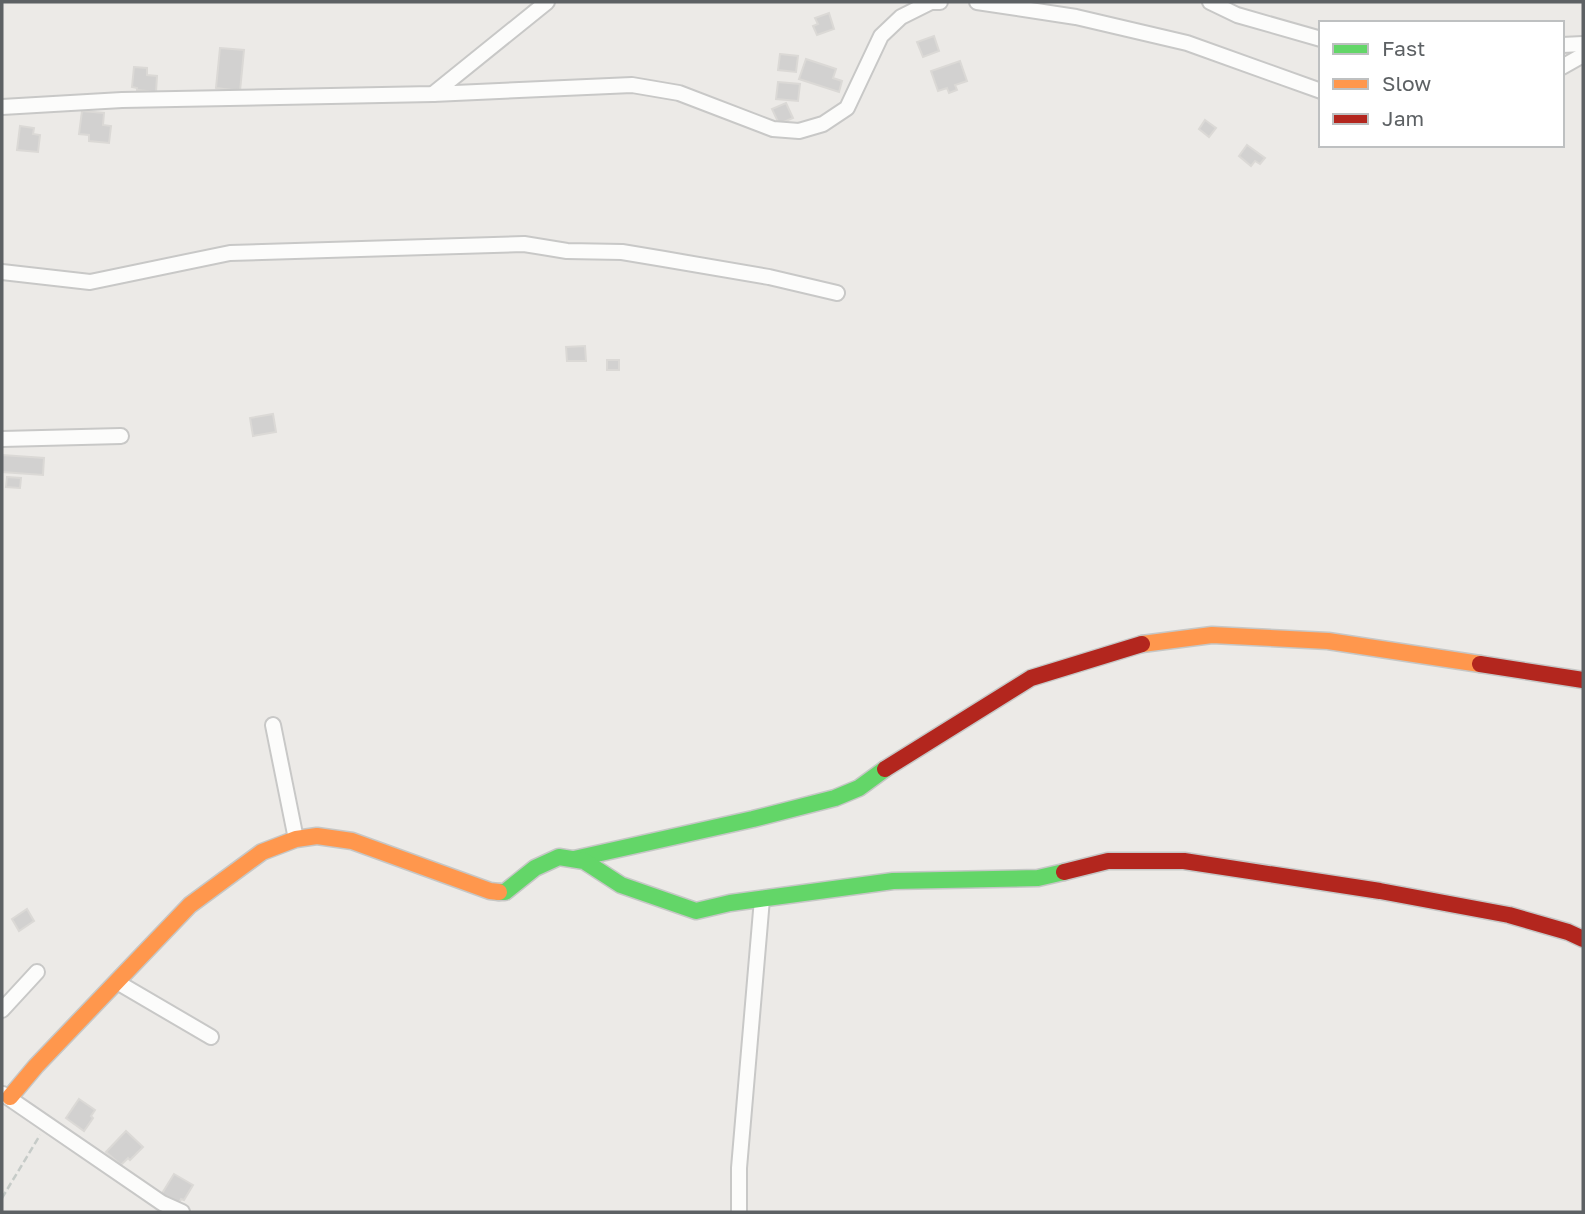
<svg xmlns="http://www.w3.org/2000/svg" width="1585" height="1214" font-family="'Golos Text',sans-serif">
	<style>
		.building { fill: #d2d1d0; stroke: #dbd9d6; stroke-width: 2 }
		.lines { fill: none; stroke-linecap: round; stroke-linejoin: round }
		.street-casing { stroke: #c8c8c7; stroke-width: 18 }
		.fast-casing { stroke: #c6c7c6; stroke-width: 19 }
		.slow-casing { stroke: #c6c7c6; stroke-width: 19 }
		.jam-casing { stroke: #c6c7c6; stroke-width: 19 }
		.path { stroke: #c6cbc8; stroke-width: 2.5; stroke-dasharray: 7 3.5; stroke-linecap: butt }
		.street { stroke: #fcfcfb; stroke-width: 14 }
		.fast { stroke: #63d668; stroke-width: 16 }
		.slow { stroke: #ff974d; stroke-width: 16 }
		.jam { stroke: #b3261e; stroke-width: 16 }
	</style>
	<rect width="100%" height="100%" fill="#eceae7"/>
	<g class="building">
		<path d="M829,13L834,29L817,35L813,26L818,24L815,18Z"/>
		<path d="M934,36L939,51L923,57L917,42Z"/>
		<path d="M220,48L244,50L240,91L216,88Z"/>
		<path d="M780,54L798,56L796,72L778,70Z"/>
		<path d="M806,59L836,69L833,78L842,81L839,92L799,79Z"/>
		<path d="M960,61L967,81L955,85L957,90L949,93L947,88L938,91L931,71Z"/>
		<path d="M134,67L147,68V75L157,76L156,92L137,90V88L132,87Z"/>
		<path d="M778,82L800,84L798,101L776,99Z"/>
		<path d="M786,103L793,118L779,124L772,109Z"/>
		<path d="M82,111L104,113L103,125L111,126L109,143L89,141V135L79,134Z"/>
		<path d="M1205,120L1216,128L1209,137L1199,129Z"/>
		<path d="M20,126L34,128L33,134L40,135L38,152L17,150Z"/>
		<path d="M1247,145L1265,158L1260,164L1255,161L1251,166L1239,156Z"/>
		<path d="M585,346L586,361H567L566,347Z"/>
		<rect x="607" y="360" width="12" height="10"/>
		<path d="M273,414L276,432L253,436L250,418Z"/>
		<path d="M2,455L44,458L43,475L2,472Z"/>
		<path d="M7,477L21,478L20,488L6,487Z"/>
		<path d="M27,909L34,921L19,931L12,919Z"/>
		<path d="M79,1099L95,1110L91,1116L93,1118L84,1131L66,1118Z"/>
		<path d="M126,1131L143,1147L130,1160L128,1158L121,1165L106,1152Z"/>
		<path d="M174,1174L193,1185L184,1200L181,1199L178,1205L161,1195Z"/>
	</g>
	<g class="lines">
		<g class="street-casing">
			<g id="street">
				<path d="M977,2L1076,17L1187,43L1321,91"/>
				<path d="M1210,2L1237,15L1321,39"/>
				<path d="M1562,45L1583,44"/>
				<path d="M1562,67L1583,55"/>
				<path d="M433,94L547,2"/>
				<path d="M2,107L122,100L433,94L632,85L679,93L773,129L799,131L823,124L847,108L881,36L901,17L931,2H940"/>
				<path d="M2,272L90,282L230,253L524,244L567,251L622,252L664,259L769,277L837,293"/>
				<path d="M2,439L121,436"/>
				<path d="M273,725L296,839"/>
				<path d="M117,982L211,1037"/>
				<path d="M2,1010L37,972"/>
				<path d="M3,1094L162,1203L182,1212"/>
				<path d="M739,1212V1168L762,899"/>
			</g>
		</g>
		<g class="fast-casing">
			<g id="fast">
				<path d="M574,859L753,819L835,798L859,788L885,769"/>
				<path d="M499,892H505L535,868L559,857L584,861L621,885L696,911L730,903L893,881L1038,878L1064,872"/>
			</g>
		</g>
		<g class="slow-casing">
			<g id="slow">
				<path d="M1142,644L1212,635L1328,641L1480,664"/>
				<path d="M10,1097L36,1066L190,905L262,852L296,839L317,836L352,841L490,891L499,892"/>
			</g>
		</g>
		<g class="jam-casing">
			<g id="jam">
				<path d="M1480,664L1583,680"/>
				<path d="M885,769L1031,678L1142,644"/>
				<path d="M1064,872L1108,861H1184L1380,891L1509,915L1568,932L1583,939"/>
			</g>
		</g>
		<path class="path" d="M2,1198L40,1135"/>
		<use href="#street" class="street"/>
		<use href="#fast" class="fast"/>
		<use href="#slow" class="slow"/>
		<use href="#jam" class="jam"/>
	</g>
	<rect width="1585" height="1214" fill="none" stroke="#5d6164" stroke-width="7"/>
	<rect x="1319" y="21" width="245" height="126" fill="#ffffff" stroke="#bec0c1" stroke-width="2"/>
	<rect x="1333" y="44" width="35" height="10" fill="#63d668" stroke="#bec0c1" stroke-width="2"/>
	<text x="1382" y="56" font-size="21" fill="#5d6164">Fast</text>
	<rect x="1333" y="79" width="35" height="10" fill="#ff974d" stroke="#bec0c1" stroke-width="2"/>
	<text x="1382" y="91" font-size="21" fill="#5d6164">Slow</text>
	<rect x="1333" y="114" width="35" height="10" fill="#b3261e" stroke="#bec0c1" stroke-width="2"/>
	<text x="1382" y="126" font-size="21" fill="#5d6164">Jam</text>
</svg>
